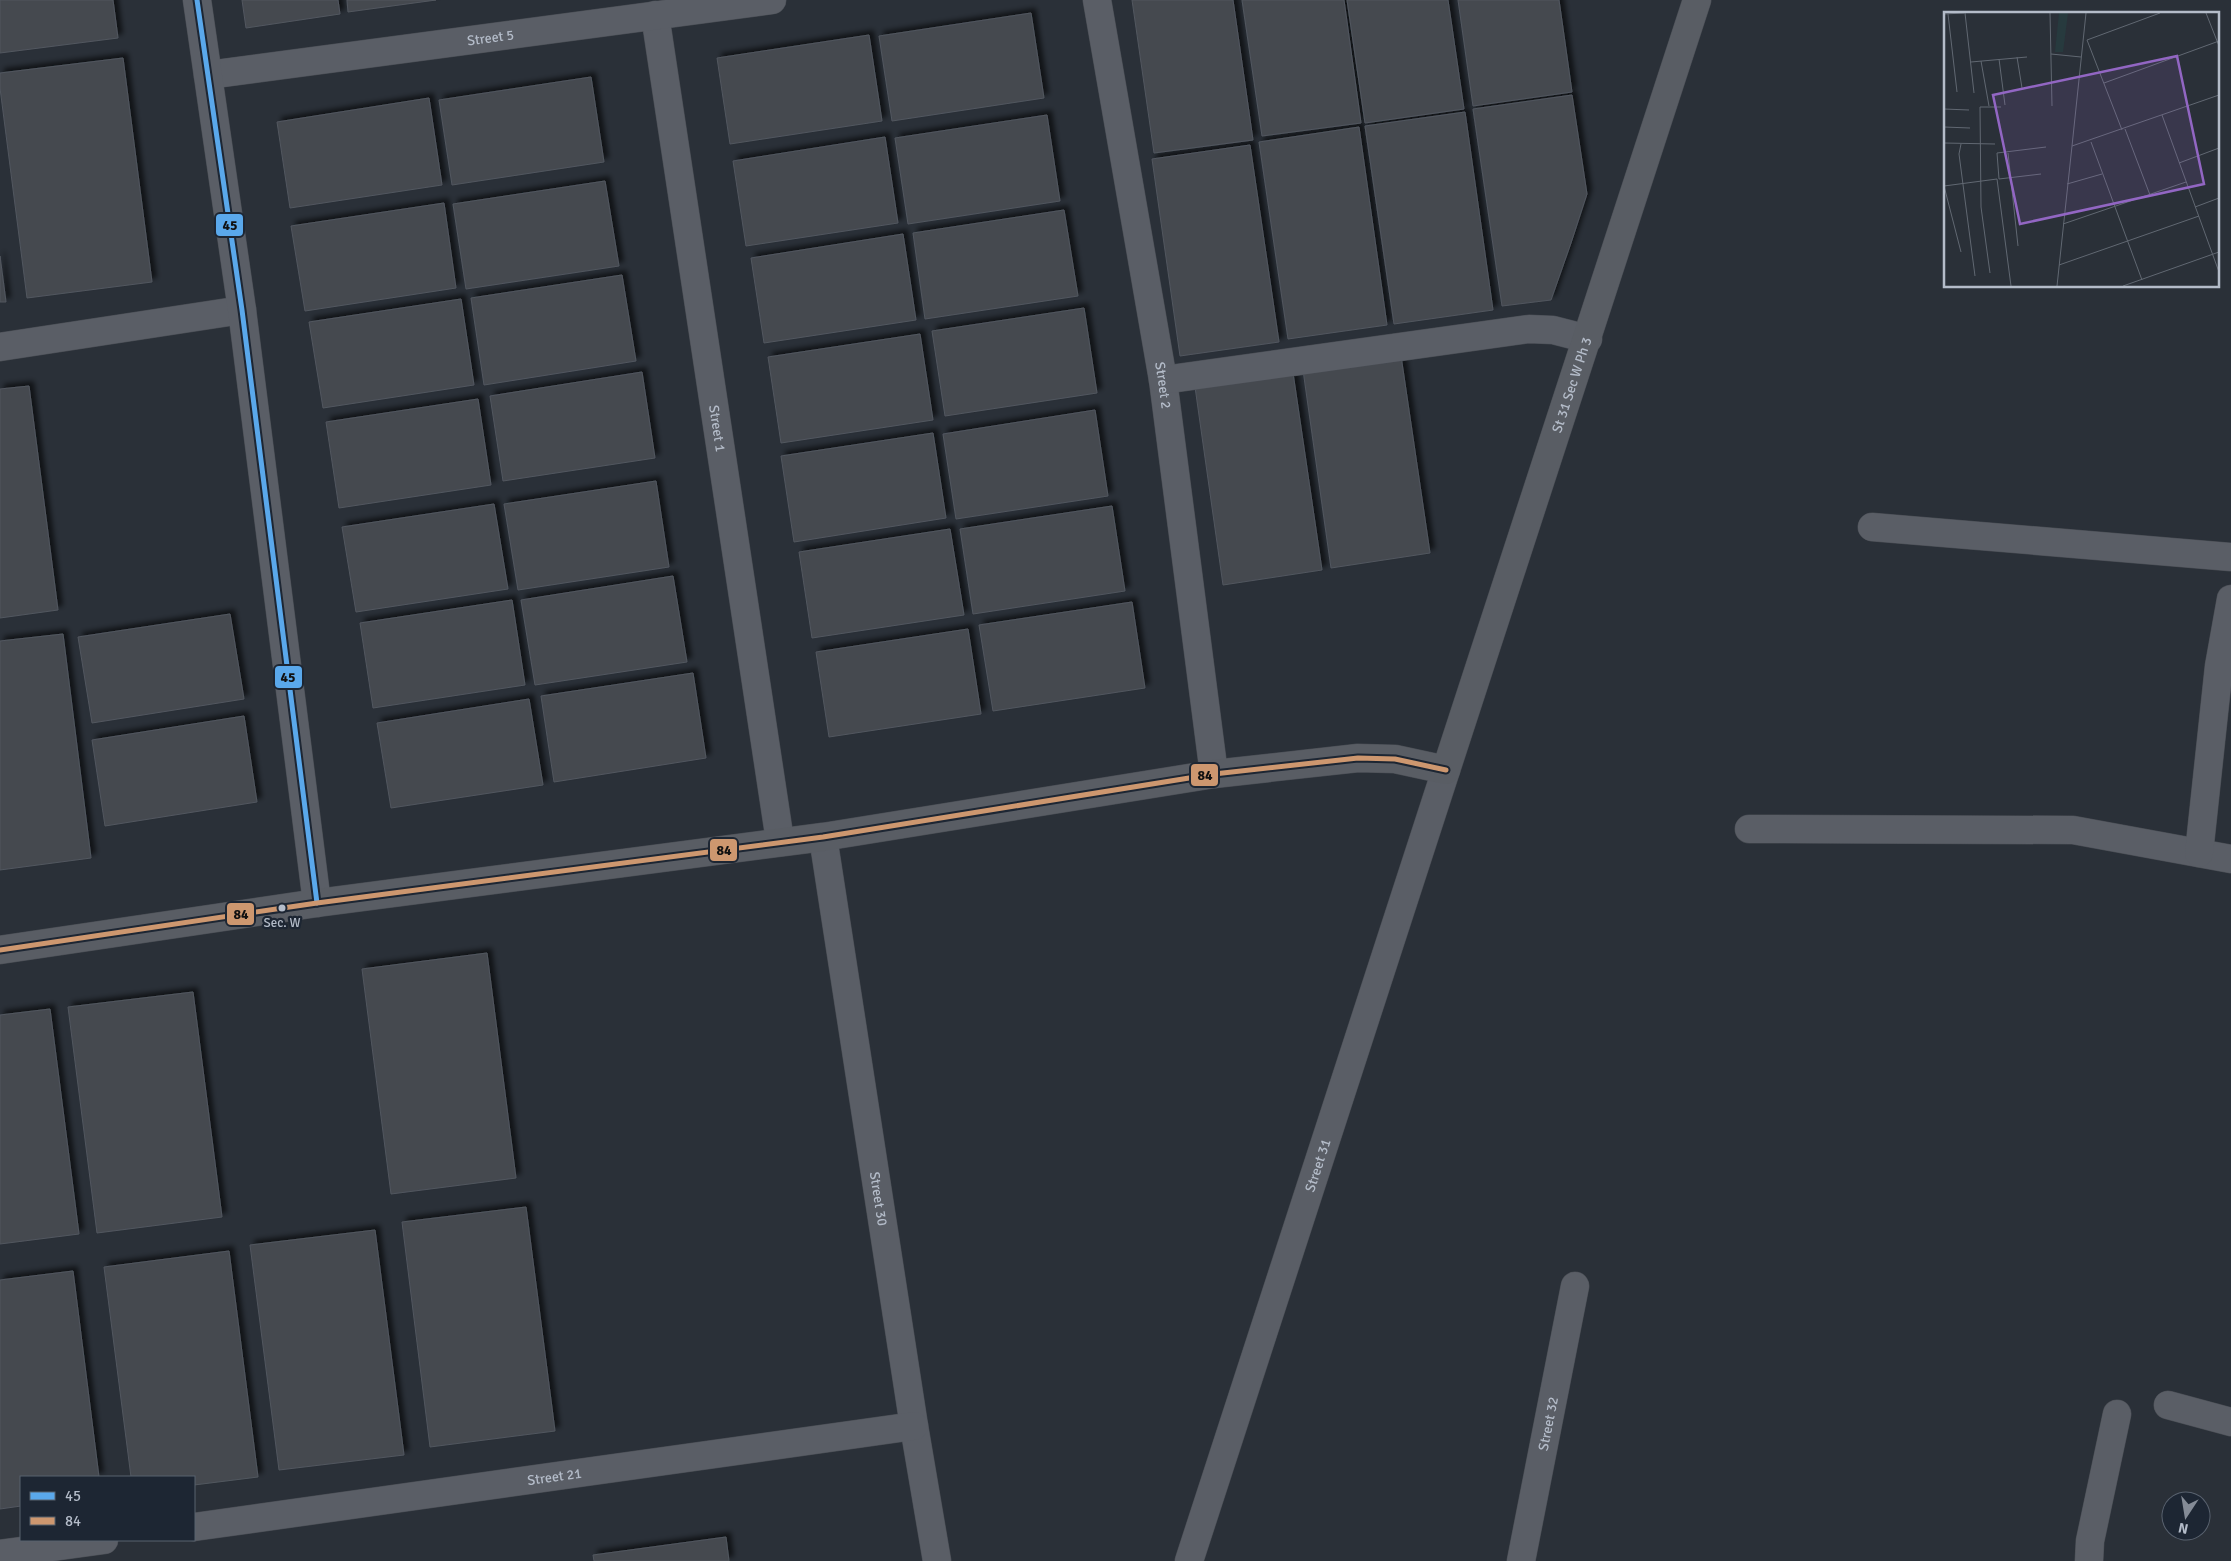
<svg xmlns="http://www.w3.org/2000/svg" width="2231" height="1561" font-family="Signika,sans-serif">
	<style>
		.building { fill: #444950; stroke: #52575f; filter: url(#shadow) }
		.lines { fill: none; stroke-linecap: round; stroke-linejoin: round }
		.minor-casing { stroke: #484c53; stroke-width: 29 }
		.tertiary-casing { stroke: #484c53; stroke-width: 29 }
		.secondary-casing { stroke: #484c53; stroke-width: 29 }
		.minor { stroke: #5a5e66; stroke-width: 28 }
		.tertiary { stroke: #5a5e66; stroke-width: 28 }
		.secondary { stroke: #595d64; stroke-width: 28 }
		.bus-1-casing { stroke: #1d2633; stroke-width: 9 }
		.bus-2-casing { stroke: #1d2633; stroke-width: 9 }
		.bus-1 { stroke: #5aa8eb; stroke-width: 5 }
		.bus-2 { stroke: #cd976f; stroke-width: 5 }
		.bus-dot { fill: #b4bcc9; stroke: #1d2633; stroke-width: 2 }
		.labels { text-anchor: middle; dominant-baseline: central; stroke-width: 4.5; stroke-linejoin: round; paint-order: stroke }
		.bus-label { font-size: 13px; fill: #b4bcc9; stroke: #1d2633 }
		.street-label { font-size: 14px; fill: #b4bcc9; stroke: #1d2633 }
		.inset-road { fill: none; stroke: #616872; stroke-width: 1 }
		.view { fill: #9266c3; fill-opacity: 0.15; stroke: #9266c3; stroke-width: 2.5 }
		.inset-edge { fill: none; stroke: #b4bcc9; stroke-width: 2.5 }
		.line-badge { stroke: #1d2633; stroke-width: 2 }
		.pale-badge-label { font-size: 14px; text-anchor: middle; font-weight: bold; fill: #111 }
	</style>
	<defs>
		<filter id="shadow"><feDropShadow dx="4.5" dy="-4.5" stdDeviation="2.5" flood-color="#0009"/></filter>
	</defs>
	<rect width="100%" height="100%" fill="#2a3038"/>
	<g class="building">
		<path d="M0,0H113L118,38L0,53Z"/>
		<path d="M242,0H338L340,14L246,28Z"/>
		<path d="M347,0H436L348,12Z"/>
		<path d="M1132,0H1233L1253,140L1154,153Z"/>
		<path d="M1242,0H1344L1361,123L1262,136Z"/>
		<path d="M1347,0H1448L1464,109L1365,123Z"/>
		<path d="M1458,0H1559L1572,92L1473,106Z"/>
		<path d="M1031,13L1044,98L892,121L879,36Z"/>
		<path d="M869,35L882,121L730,144L717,58Z"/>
		<path d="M123,58L152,282L27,298L0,88V73Z"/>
		<path d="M591,77L604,162L452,185L439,100Z"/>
		<path d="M1572,95L1587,194L1571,243L1551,300L1502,306L1473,109Z"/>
		<path d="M429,98L442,185L290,208L277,122Z"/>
		<path d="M1465,112L1493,310L1394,324L1365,126Z"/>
		<path d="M1047,115L1060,201L908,224L895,138Z"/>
		<path d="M1359,127L1387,325L1288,339L1259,142Z"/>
		<path d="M885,137L898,223L746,246L733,161Z"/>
		<path d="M1250,145L1279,342L1180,356L1152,159Z"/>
		<path d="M605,181L619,266L466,289L453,204Z"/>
		<path d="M444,203L456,288L305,311L291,226Z"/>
		<path d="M1064,210L1078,296L925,319L913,233Z"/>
		<path d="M903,234L916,320L764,343L751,258Z"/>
		<path d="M0,256L6,302H0Z"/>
		<path d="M622,275L636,361L484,385L471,298Z"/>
		<path d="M461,299L474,385L323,408L309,322Z"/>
		<path d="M1084,308L1097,393L945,416L932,331Z"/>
		<path d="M920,334L933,420L781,443L768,357Z"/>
		<path d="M1401,356L1430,553L1331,568L1303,370Z"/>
		<path d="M642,372L655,458L503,481L490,396Z"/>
		<path d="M1293,373L1322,570L1223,585L1195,387Z"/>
		<path d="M29,386L58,610L0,618V389Z"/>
		<path d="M478,399L491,485L339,508L326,422Z"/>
		<path d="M1095,410L1108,496L956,519L943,434Z"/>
		<path d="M933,433L946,518L794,542L781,456Z"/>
		<path d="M656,481L669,567L518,590L504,504Z"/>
		<path d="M494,504L508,589L356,612L342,527Z"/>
		<path d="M1112,506L1125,591L973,614L960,529Z"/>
		<path d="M950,529L964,615L812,638L799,552Z"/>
		<path d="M673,576L687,662L535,685L521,600Z"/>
		<path d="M512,600L525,685L373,708L360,623Z"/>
		<path d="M1132,602L1145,688L993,711L979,625Z"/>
		<path d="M230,614L244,699L92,723L78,637Z"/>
		<path d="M968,629L981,714L829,737L816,652Z"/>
		<path d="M63,634L91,858L0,870V641Z"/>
		<path d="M693,673L706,758L554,782L541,696Z"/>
		<path d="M529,699L543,785L391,808L377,723Z"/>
		<path d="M244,716L257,802L105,826L92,740Z"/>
		<path d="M487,953L516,1178L391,1194L362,969Z"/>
		<path d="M193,992L222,1217L97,1233L68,1007Z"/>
		<path d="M50,1009L79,1234L0,1244V1015Z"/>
		<path d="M526,1207L555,1431L430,1447L402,1222Z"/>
		<path d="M375,1230L404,1455L279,1470L250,1245Z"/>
		<path d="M229,1251L258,1477L194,1485V1477H131L104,1267Z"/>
		<path d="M73,1271L99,1477H21V1506L0,1509V1280Z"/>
		<path d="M726,1537L729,1561H594L593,1555Z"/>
	</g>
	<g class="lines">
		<g class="minor-casing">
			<g id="minor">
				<path id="s1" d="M1097,0L1163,380L1214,774"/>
				<path id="s2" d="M655,15L780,841"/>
				<path id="s3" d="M208,75L772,0"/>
				<path d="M0,347L242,310"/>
				<path d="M1163,380L1529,329L1553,330L1588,339"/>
				<path d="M1872,527L2231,557"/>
				<path d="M1749,829L2073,830L2231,859"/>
				<path id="s4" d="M823,837L914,1426L937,1561"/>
				<path d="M2199,853L2219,666L2231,599"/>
				<path d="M2168,1405L2231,1422"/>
				<path id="s5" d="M194,1527L914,1426"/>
				<path d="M0,1554L104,1540"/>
				<path id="s6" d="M1189,1561L1446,770"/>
				<path id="s7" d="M1521,1561L1575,1286"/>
				<path d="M2089,1561L2090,1541L2117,1414"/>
			</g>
		</g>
		<g class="tertiary-casing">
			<path id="tertiary" d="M197,0L242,310L317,903"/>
		</g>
		<g class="secondary-casing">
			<g id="secondary">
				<path id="s8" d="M0,950L317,903L823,837L1214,774L1358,758L1395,759L1446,770L1697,0"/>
			</g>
		</g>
		<use href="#minor" class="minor"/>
		<use href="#tertiary" class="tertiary"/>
		<use href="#secondary" class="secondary"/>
		<g class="bus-1-casing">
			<path id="bus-1" d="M197,0L242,310L317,903"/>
		</g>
		<g class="bus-2-casing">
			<path id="bus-2" d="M0,950L317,903L823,837L1214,774L1358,758L1395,759L1446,770"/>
		</g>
		<use href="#bus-1" class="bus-1"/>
		<use href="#bus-2" class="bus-2"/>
	</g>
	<circle class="bus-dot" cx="282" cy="908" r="4.5"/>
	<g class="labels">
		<g class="bus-label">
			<text x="282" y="923">Sec. W</text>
		</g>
		<g class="street-label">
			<text stroke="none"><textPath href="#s3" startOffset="285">Street 5</textPath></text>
			<text stroke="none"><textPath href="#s8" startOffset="1866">St 31 Sec W Ph 3</textPath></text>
			<text stroke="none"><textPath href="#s1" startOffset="391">Street 2</textPath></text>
			<text stroke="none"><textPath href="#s2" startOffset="418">Street 1</textPath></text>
			<text stroke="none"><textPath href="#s6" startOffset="416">Street 31</textPath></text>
			<text stroke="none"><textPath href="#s4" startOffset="366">Street 30</textPath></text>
			<text stroke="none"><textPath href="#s7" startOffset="140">Street 32</textPath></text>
			<text stroke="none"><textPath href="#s5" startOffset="364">Street 21</textPath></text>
		</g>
	</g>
	<g transform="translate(1944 12)">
		<rect width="275" height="275" fill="#2a3038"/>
		<path d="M115,1H124L119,40H111Z" fill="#273a3e"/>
		<path class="inset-road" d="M21,1L30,81M106,1L108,94M262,1L275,34M0,2L20,1M4,2L13,80M143,28L178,118M143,28L216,1M107,42L137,45M73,45L78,76M55,47L61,93M37,49L45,94M27,50L83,45M160,71L275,29M0,97L25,98M218,103L275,260M0,115L26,116M181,117L206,183M147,130L198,268M0,131L51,132M17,132L15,142L31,264M128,134L142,1M64,141L74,234M235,151L275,136M55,167L53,141L102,135M55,167L97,162M123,172L158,162M0,174L53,167L67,274M0,174L17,240M251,195L275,186M119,212L242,170M115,253L255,204M46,261L37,195L36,95H57M113,274L128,134L275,83M179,274L275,240"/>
		<path class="view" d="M233,44L260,172L76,212L49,83Z"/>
		<rect width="275" height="275" class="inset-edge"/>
	</g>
	<g class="line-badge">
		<rect x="215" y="213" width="29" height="24" rx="5" fill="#5aa8eb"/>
		<rect x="274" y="665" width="29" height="24" rx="5" fill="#5aa8eb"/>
		<rect x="1190" y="763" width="29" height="24" rx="5" fill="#cd976f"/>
		<rect x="709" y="838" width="29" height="24" rx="5" fill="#cd976f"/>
		<rect x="226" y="902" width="29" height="24" rx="5" fill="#cd976f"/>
	</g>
	<g class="pale-badge-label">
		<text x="230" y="230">45</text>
		<text x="288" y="682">45</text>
		<text x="1205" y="780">84</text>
		<text x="724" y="855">84</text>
		<text x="241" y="919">84</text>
	</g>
	<rect x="20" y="1476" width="175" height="65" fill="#1d2633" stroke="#59626f"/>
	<rect x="30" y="1492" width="25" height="8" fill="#5aa8eb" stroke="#59626f"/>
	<text x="65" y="1501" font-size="15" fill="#b4bcc9">45</text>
	<rect x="30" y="1517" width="25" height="8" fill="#cd976f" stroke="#59626f"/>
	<text x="65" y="1526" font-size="15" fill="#b4bcc9">84</text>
	<g transform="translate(2186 1516) rotate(192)"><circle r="24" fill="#1d2633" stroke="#59626f"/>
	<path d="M0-4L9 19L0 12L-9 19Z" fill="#848b96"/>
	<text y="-8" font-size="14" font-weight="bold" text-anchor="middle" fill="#b4bcc9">N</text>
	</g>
</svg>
